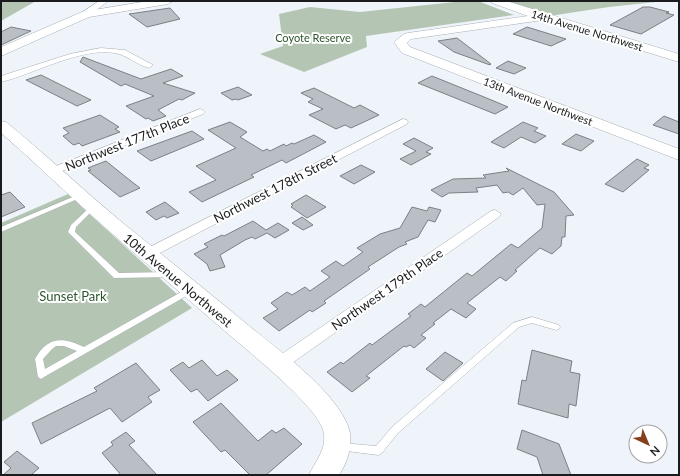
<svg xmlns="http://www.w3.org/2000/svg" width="680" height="476" font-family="Lato,sans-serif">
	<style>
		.green { fill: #b4c6b3 }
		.building { fill: #b9bfc5; stroke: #7b8085 }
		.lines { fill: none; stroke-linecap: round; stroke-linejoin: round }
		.lane-casing { stroke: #a9afb4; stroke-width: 1 }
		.street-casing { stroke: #a9afb4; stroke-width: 1 }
		.secondary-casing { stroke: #a9afb4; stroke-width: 1 }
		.lane { fill: #fff; fill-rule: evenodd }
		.street { fill: #fff; fill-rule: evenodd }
		.secondary { fill: #fff; fill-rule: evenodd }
		.labels { text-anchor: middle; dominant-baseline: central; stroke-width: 4; stroke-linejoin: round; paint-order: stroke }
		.far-street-label { font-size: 11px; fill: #191b1d; stroke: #fff }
		.far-park-label { font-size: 11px; fill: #2c552b; stroke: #fff }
		.street-label { font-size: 13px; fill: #191b1d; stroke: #fff }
		.park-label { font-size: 13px; fill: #2c552b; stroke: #fff }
	</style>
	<rect width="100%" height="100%" fill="#eef4fa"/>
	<g class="green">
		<path d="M1,1H36L1,21Z"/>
		<path d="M464,1H478L514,15L366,36L367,47L304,72L260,54L283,46L279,14L310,7L360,12Z"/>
		<path d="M506,1H665L609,7L549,16L513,5Z"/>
		<path d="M68,194L192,308L1,422V223Z"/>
	</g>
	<g class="building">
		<path d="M643,7H650L669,12L666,13L674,15L641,34L610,25Z"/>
		<path d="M170,8L180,19L147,27L129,14Z"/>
		<path d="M11,27L31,31L1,45V32Z"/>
		<path d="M527,27L566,39L551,46L513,34Z"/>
		<path d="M457,38L491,64L490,65L454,52L438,41Z"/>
		<path d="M83,57L141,79L171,69L183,76L163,83L195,93L182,100L179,99L158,110L166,116L153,121L148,118L146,119L126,106L154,96L125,84L121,86L80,62Z"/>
		<path d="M508,61L526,68L514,74L496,68Z"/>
		<path d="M41,75L91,100L77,106L26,80Z"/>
		<path d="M432,76L489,99L508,107L495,114L418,83Z"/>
		<path d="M238,87L252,95L238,100L236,99L232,100L221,93Z"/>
		<path d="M314,88L354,108L360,105L379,115L351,128L345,125L336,129L309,115L323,109L308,102L313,99L301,93Z"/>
		<path d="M100,115L119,127L115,129L120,132L82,146L79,143L74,145L72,144L63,136L69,133L63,128Z"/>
		<path d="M664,116L679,122V134L653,125Z"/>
		<path d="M230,122L247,132L240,137L263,151L267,149L270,151L284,144L286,146L292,143L294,144L314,135L326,142L286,163L282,160L251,175L254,177L202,202L189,192L216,180L196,166L236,148L208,130Z"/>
		<path d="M523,122L538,128L534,131L546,136L535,143L521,137L504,148L491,142Z"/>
		<path d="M192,131L204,139L151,161L137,151Z"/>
		<path d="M576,134L594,141L581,151L562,144Z"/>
		<path d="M414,138L433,148L426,152L431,154L411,165L400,159L416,151L403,144Z"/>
		<path d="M637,159L649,165L644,168L649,170L623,192L605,184Z"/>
		<path d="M106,161L127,178L140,188L120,197L88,171L91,170L88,168Z"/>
		<path d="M361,165L375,172L354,184L340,176Z"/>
		<path d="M506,168L554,192L574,215L566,216L565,237H562L561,246L552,254L540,248L515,270L517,271L506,281L500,277L467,303L476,309L466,318L451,309L433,323L435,324L421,335L426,338L414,348L410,345L406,347L404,346L366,376L370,378L352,392L327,372L341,362L343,364L370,343L372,345L411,316L408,314L421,304L425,307L467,273L472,276L511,244L518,248L542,228L545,204L537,205L523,188L513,195L508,192L503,193L497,185L476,188L478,192L449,193L442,197L431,190L453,179L486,178L483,175L509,171Z"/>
		<path d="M10,192L25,207L1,217V195Z"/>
		<path d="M306,195L326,207L307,218L291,207L293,205L291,204Z"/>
		<path d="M165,202L179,213L167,218L164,216L156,220L146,212Z"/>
		<path d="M412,207L427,211L429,207L441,210L435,222L428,220L418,237L405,242L407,244L399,247L368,267L370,269L324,301L326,303L312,312L310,310L279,331L263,318L278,309L271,303L287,292L292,295L305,287L310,291L330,277L321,271L336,261L343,266L363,252L357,248L380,234L400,228Z"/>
		<path d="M302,217L313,225L303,230L292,223Z"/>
		<path d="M253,221L266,230L278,223L289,230L275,238L267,233L255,239L252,237L245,240L220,255L225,267L210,271L207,264L194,254L208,247L204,244L222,235L224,236Z"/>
		<path d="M532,350L572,361L570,372L580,374L576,406L569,404L568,418L518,404L522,380L526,381Z"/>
		<path d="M445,352L463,363L443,381L426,369Z"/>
		<path d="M202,360L217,376L227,370L238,380L208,401L197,389L191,392L170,370L183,362L189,368Z"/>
		<path d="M136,363L160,390L148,397L152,402L122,422L110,408L41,444L32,423L97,391L94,388Z"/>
		<path d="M221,403L258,441L272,430L276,433L284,428L302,444L266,475H250L225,450L221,452L193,422Z"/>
		<path d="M522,430L559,444L571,475H543L537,457L517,449Z"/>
		<path d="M126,432L135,441L129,445L157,475H121L102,453L113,445L111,442Z"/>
		<path d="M17,451L39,468L31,475H3L11,468L4,462Z"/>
	</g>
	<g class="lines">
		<g class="lane-casing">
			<g id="lane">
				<path d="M80,194L83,196L82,197L1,232V227Z"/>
				<path d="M92,206L95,208L76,227L75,232L119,273L169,272L172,273L173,275L172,277L114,278L68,232L71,225L90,207Z"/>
				<path d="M190,287L193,288L194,290L193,292L174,303L44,377L41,379L38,377L35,359C47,337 62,336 84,347ZM56,346H64L77,351L45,369L43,359L52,349Z"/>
				<path d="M532,317L559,325L560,327L559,329L556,330L532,323L519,327L398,433L381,454L378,455L339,450L337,447L339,444L342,443L376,446L392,427L513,323Z"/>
			</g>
		</g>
		<g class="street-casing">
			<g id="street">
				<path d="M99,1H108L89,16H83V12Z"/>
				<path d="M101,48L125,50L153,65L149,68C137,65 127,55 115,53C81,47 34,74 1,82V76L70,54Z"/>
				<path d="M200,109L203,110L205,112L203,114L57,173L53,174L47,171L49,169Z"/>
				<path d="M403,119L407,120L408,122L407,124L152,257H142L140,254L142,251Z"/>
				<path d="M495,210L501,214L499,217L285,368L279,370L273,368L271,364L273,360L491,211Z"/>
			</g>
		</g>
		<g class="secondary-casing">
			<g id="secondary">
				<path d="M148,1H173L168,4L89,17L1,56V47L82,12Z"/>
				<path d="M491,1H506L679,54V62L543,20L411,39L407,43L410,47L679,149V160L402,53L394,42L404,34L408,33L528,16L492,3Z"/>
				<path d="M1,121L6,122C44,153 80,187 118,219C160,253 201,286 242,320C274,347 333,388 348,426C354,442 348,462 339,475H309C316,460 328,448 323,430C317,407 253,355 233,338C180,292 126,247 75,200C50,178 27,155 1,133Z"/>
			</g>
		</g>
		<use href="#lane" class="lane"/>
		<use href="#street" class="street"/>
		<use href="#secondary" class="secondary"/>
	</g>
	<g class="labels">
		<g class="far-street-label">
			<text transform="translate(587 30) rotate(17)">14th Avenue Northwest</text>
			<text transform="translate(538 101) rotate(21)">13th Avenue Northwest</text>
		</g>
		<g class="far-park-label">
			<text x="313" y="37">Coyote Reserve</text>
		</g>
		<g class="street-label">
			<text transform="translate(127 142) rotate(-22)">Northwest 177th Place</text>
			<text transform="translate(275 188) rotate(-27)">Northwest 178th Street</text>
			<text transform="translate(178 280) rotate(40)">10th Avenue Northwest</text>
			<text transform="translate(387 289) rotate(-35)">Northwest 179th Place</text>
		</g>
		<g class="park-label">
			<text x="73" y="296">Sunset Park</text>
		</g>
	</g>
	<rect width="680" height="476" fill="none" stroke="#191b1d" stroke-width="4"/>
	<g transform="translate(648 444) rotate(136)"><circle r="19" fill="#ffffff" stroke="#a3a4a5"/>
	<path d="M0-3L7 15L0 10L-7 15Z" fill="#863f1c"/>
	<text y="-6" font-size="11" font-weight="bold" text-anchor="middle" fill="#191b1d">N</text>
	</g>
</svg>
